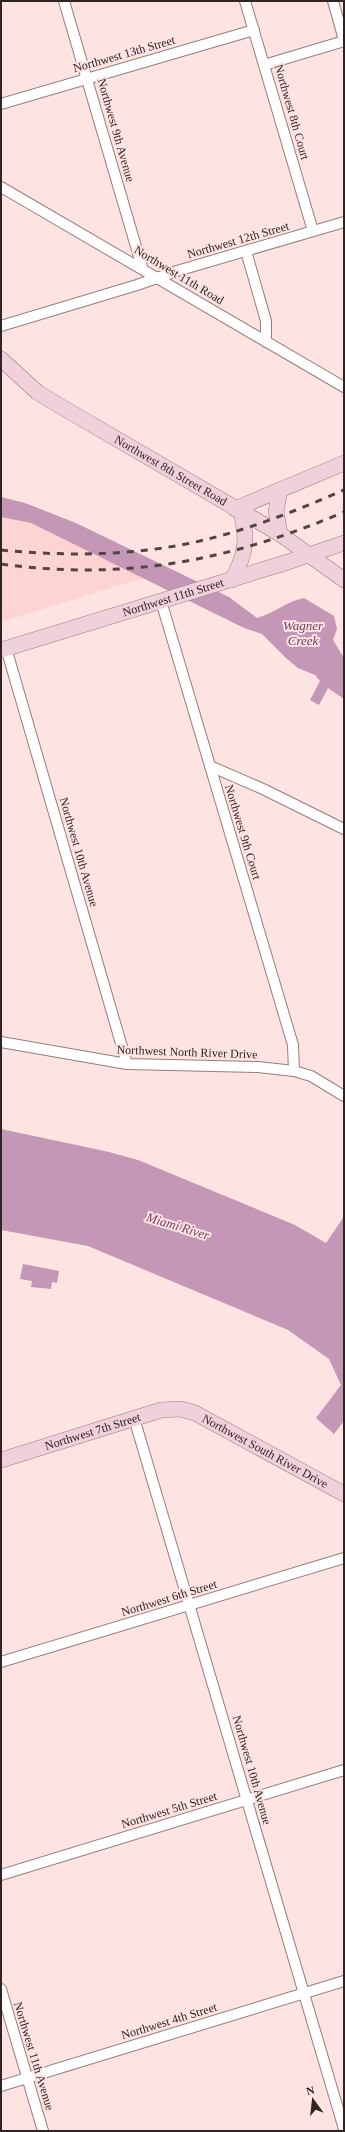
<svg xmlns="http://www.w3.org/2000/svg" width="345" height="2132" font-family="Georgia,serif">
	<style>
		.built { fill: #fcd4d1 }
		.water { fill: #c397b5 }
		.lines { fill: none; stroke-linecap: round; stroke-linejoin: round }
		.street-casing { stroke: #977c7a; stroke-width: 12 }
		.secondary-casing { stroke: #977c7a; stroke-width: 16 }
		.street { stroke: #fff; stroke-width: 10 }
		.secondary { stroke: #f0d0da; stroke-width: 15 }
		.rail { stroke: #514442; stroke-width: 3; stroke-dasharray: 7 7; stroke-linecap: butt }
		.labels { text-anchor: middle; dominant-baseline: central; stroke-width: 4; stroke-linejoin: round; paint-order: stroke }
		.street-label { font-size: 12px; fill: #2f2423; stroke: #fde4e2 }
		.water-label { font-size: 13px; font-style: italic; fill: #753c65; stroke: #fde4e2 }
	</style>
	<rect width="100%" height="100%" fill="#fde4e2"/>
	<path class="built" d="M1,517L31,523L143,578L1,622Z"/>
	<g class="water">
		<path d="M1,497L25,503L76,523L229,597L257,618C275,613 285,602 304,598L334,616L337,629L333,640L344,658V699L328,688L319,705L310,700L320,681L315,675L298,668L286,658L262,634L244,628L31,523L1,517Z"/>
		<path d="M1,1129L109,1152L138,1160L295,1225L326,1243L343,1218L344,1219V1421L334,1434L316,1418L341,1385L329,1359L288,1330L88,1246L1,1230Z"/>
		<path d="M23,1264L59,1271L57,1283L52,1282L51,1289L31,1287L32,1281L20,1279Z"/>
	</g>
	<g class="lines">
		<g class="street-casing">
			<g id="street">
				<path d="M64,1L142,267"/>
				<path d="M245,1L313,231"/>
				<path d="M333,1L344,40"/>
				<path d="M264,65L344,41"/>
				<path d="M1,104L254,30"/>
				<path d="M1,187L344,387"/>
				<path d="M246,251L266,321V342"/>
				<path d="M1,326L137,285L177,271L344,222"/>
				<path d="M161,601L293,1045L294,1071"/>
				<path d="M6,648L127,1064"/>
				<path d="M210,766L263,789L344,829"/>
				<path d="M1,1042L127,1064L258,1067L294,1071L311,1076L344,1096"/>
				<path d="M134,1418L344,2129"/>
				<path d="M1,1662L344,1558"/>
				<path d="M1,1875L344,1770"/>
				<path d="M1,1989L43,2131"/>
				<path d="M1,2086L344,1981"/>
			</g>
		</g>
		<g class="secondary-casing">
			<g id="secondary">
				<path id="s1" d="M1,359L37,392L60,406L280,534L344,580"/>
				<path d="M235,509L344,463"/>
				<path d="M280,534L276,511L280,490"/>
				<path d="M232,580C246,554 248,540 241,512"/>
				<path id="s2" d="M1,650L288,562L344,543"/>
				<path id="s3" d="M1,1460L161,1410L181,1409L195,1413L344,1494"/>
			</g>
		</g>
		<use href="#street" class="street"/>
		<use href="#secondary" class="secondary"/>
		<g class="rail">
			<path d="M1,550C63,556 125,556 186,544C241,533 293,512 344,490"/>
			<path d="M1,564C126,581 229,561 344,512"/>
		</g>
	</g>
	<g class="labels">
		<g class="street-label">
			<text transform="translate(124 54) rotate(-16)">Northwest 13th Street</text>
			<text transform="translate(292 112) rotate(74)">Northwest 8th Court</text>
			<text transform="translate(116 130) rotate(74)">Northwest 9th Avenue</text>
			<text transform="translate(238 240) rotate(-16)">Northwest 12th Street</text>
			<text transform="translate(179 275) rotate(31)">Northwest 11th Road</text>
			<text stroke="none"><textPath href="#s1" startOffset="204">Northwest 8th Street Road</textPath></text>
			<text stroke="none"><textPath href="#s2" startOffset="180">Northwest 11th Street</textPath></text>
			<text transform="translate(243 832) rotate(73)">Northwest 9th Court</text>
			<text transform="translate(79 852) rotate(74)">Northwest 10th Avenue</text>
			<text transform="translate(187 1052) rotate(2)">Northwest North River Drive</text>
			<text stroke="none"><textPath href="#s3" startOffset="96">Northwest 7th Street</textPath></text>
			<text stroke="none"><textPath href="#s3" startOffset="282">Northwest South River Drive</textPath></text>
			<text transform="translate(169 1598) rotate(-17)">Northwest 6th Street</text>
			<text transform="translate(252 1770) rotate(74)">Northwest 10th Avenue</text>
			<text transform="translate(169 1810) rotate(-17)">Northwest 5th Street</text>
			<text transform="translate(169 2021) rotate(-17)">Northwest 4th Street</text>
			<text transform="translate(34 2056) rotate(73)">Northwest 11th Avenue</text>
		</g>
		<g class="water-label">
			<text x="303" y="625">Wagner<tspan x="303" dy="15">Creek</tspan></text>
			<text transform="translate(178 1226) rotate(17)">Miami River</text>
		</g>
	</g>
	<rect width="345" height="2132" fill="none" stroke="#2f2423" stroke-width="4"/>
	<g transform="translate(313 2100) rotate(345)" stroke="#fde4e2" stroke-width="3" paint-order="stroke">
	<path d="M0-3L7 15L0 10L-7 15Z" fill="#2f2423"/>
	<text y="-6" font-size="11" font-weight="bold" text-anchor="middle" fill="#2f2423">N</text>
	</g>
</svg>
